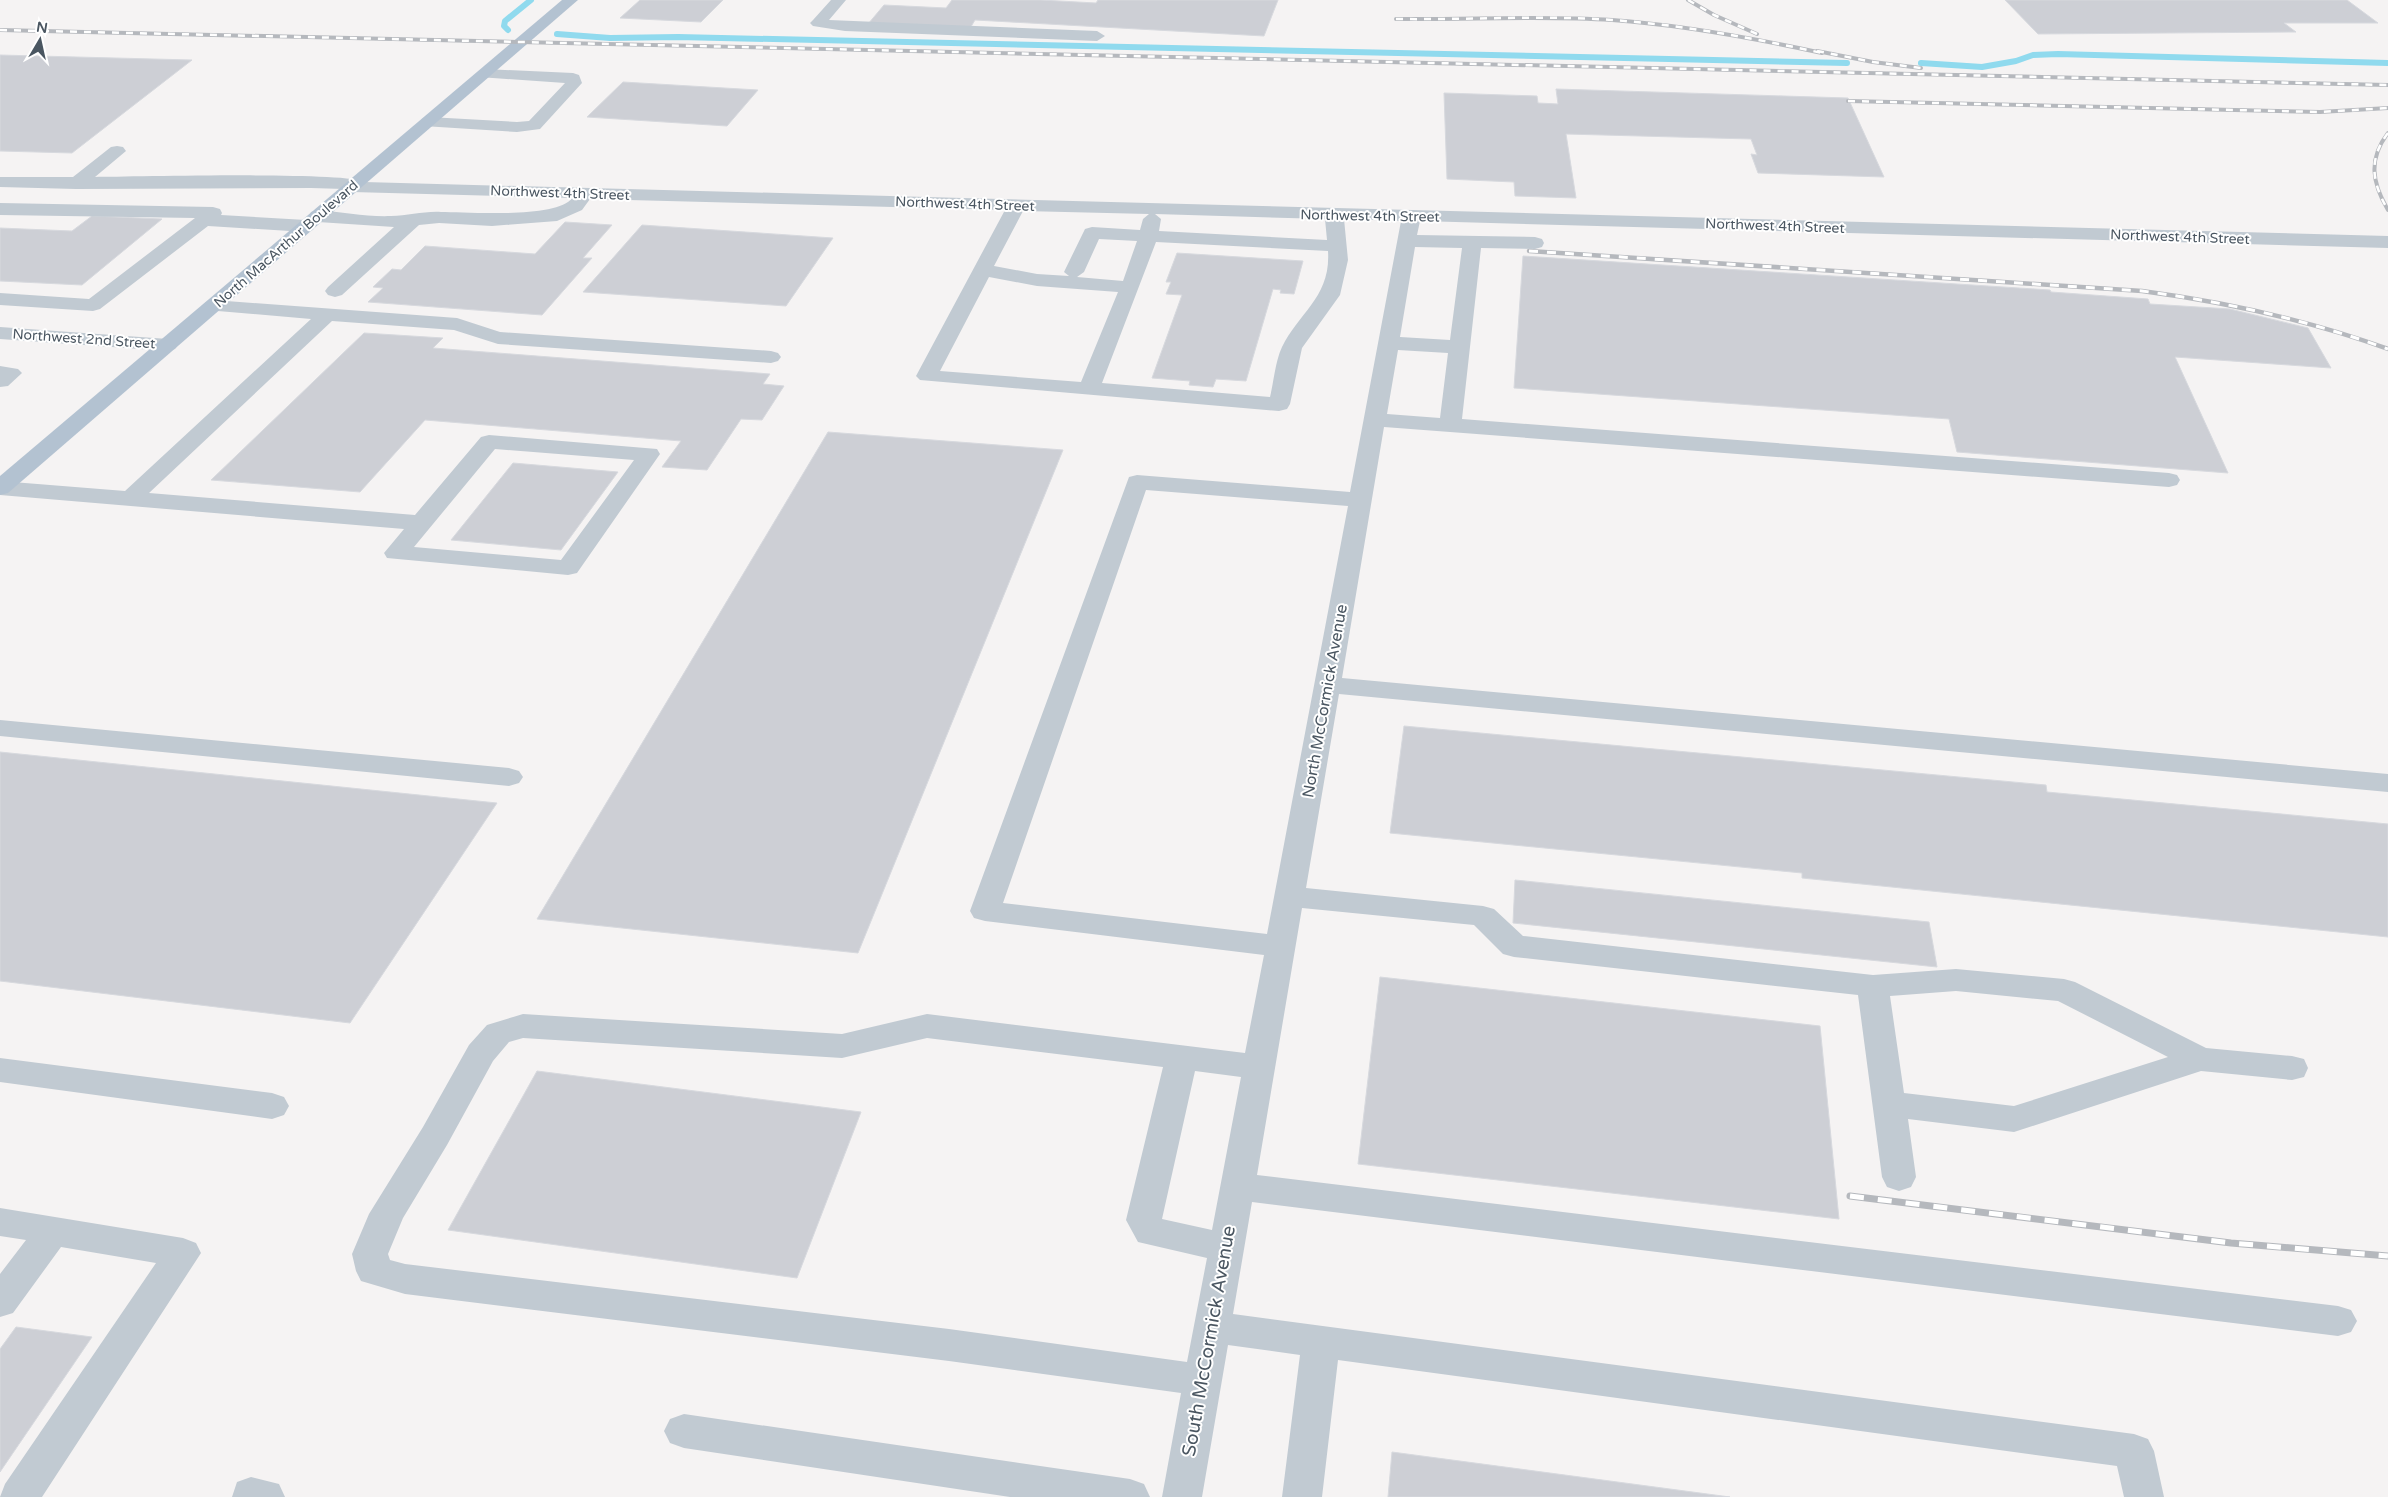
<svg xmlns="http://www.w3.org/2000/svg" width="2388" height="1497" font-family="'Varela Round',sans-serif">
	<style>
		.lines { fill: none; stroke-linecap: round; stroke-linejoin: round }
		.stream { stroke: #90daee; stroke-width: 6 }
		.building { fill: #cdcfd5; stroke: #d7d9de }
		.minor { fill: #c1cad2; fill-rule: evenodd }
		.major { fill: #b3c2d1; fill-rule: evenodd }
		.rail-far2-casing { stroke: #b5b8bd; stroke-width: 4 }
		.rail-far1-casing { stroke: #b5b8bd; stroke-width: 4.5 }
		.rail-casing { stroke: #b5b8bd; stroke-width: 7 }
		.rail-far2 { stroke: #fff; stroke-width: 2.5; stroke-dasharray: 7; stroke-linecap: butt }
		.rail-far1 { stroke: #fff; stroke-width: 3; stroke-dasharray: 9; stroke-linecap: butt }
		.rail { stroke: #fff; stroke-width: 5; stroke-dasharray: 14; stroke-linecap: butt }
		.labels { text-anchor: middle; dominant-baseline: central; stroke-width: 4; stroke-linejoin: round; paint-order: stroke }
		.far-street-label { font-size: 14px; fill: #4a5661; stroke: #fff }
		.street-label { font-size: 16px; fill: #4a5661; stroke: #fff }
		.near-street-label { font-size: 19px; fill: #4a5661; stroke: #fff }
	</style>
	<rect width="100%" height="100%" fill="#f5f3f3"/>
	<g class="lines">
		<g class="stream">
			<path d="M508,30L504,26L505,21L531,0"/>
			<path d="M557,34L610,38L678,37L1847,63"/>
			<path d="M1921,63L1982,67L2016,61L2033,55L2058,54L2388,63"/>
		</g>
	</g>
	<g class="building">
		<path d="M640,0H723L701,22L620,18Z"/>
		<path d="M952,0H1041L1096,3L1098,0H1278L1264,36L975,20L969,30L868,24L884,5L946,8Z"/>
		<path d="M2005,0H2347L2378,23H2284L2296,32L2038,34Z"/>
		<path d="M0,55L192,60L72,153L0,151Z"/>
		<path d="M623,82L758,90L727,126L587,117Z"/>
		<path d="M1556,89L1848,98L1884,177L1758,173L1751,154L1757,155L1751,139L1566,134L1576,198L1515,196L1514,182L1447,179L1444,93L1537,96L1538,103L1558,104Z"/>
		<path d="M92,216L162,219L82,285L0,281V228L72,231Z"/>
		<path d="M565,222L612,225L583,258H592L542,315L368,302L383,288L373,287L392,269L401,270L425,246L535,254Z"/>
		<path d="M642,225L833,238L786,306L583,292Z"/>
		<path d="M1177,253L1303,261L1294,294L1280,293L1281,290L1273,289L1246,381L1216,379L1213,387L1189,385L1190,381L1152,378L1182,295L1166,294L1171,282H1166Z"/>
		<path d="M1523,256L2050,290L2051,292L2148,299L2150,304L2230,309L2308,328L2331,368L2175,357L2228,473L1957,452L1949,419L1514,388Z"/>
		<path d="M364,333L443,338L433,348L770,374L763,384L784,386L762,420L741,419L707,470L662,467L681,441L425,420L360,492L211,480Z"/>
		<path d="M828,432L1063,450L858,953L537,919Z"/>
		<path d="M513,463L618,472L561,550L451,540Z"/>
		<path d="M1404,726L2046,785L2047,792L2388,824V937L1802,878V873L1390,833Z"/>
		<path d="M0,752L497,803L350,1023L0,981Z"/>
		<path d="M1515,880L1929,922L1937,967L1513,923Z"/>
		<path d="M1380,977L1820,1026L1839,1219L1358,1164Z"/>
		<path d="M537,1071L861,1112L797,1278L448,1230Z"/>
		<path d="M16,1327L92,1337L0,1472V1349Z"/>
		<path d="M1392,1452L1730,1497H1388Z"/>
	</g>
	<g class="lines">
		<g class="minor">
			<path d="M831,0H846L829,20L1097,31L1105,36L1097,41L845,31L813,26L810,23L813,20Z"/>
			<path d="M485,69L573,73L579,75L582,83L540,129L517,132L423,126L421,122L423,118L429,117L517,122L529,121L565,83L479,77L477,74L479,71Z"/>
			<path d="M117,146L123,147L126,151L95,177C130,177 349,171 364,182L2388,236V248L1420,221L1417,235L1535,237L1542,239L1544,243L1542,247L1535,249L1481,248L1462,419L2169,473L2177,475L2180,480L2177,485L2169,487L1384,427L1342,678L2388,774V792L1339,694L1306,888L1483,906L1494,909L1523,936L1873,975L1956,969L2064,979L2075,982L2206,1048L2292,1056L2304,1059L2308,1068L2304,1077L2292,1080L2201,1071L2014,1132L1908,1119L1916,1177L1911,1187L1899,1191L1887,1187L1882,1177L1858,995L1514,957L1503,954L1474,925L1302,908L1257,1175L2338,1306L2351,1310L2357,1321L2351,1332L2338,1336L1252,1202L1233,1314L2134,1434L2148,1439L2154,1451L2164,1497H2124L2117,1466L1338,1360L1322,1497H1282L1300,1355L1228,1345L1202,1497H1162L1181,1393L949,1361L405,1294L361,1281L356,1271L352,1254L369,1214L423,1127L469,1045L487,1025L523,1014L842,1034L927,1014L1245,1053L1264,955L985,921L974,918L970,911L1129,477L1137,475L1350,492L1401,221L1344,219L1348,260L1340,295L1302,348L1290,404L1287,409L1279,411L920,380L916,376L1005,210L590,199L582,210L557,221L492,226L439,223L419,225L342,295L335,297L328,295L325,291L328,287L394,227L318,222L311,220L309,216L311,212L318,210C342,212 367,217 391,216C408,216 424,211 441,212C466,212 558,219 572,198L352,192L344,189L311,188L76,189L0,187V177H73L111,147ZM1023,211L1149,214L1143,219L1140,230L1092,227L1085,229L1064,272L1069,276L1037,274L994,266ZM1155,214L1325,219L1327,240L1159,231L1161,219ZM1099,239L1137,241L1123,281L1077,277L1084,272ZM1156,242L1328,251C1331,297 1299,312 1282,347C1275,362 1274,381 1270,397L1102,383ZM1415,247L1462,248L1450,340L1400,337ZM989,277L1037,286L1118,292L1081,382L940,371ZM1398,350L1448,353L1440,418L1387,414ZM1146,490L1348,506L1267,934L1003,903ZM1956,991L2058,1001L2168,1057L2014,1106L1904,1093L1890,996ZM523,1038L842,1058L927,1038L1163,1067L1126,1220L1138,1242L1207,1258L1187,1362L949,1329L405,1264L390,1260L388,1254L403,1218L447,1145L493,1061L509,1042ZM1195,1071L1241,1077L1212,1230L1162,1219Z"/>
			<path d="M0,203L213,207L220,209L222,213L221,215L306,220L313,222L315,226L313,230L306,232L208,226L100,309L93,311L0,305V293L89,299L195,218L0,215Z"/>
			<path d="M213,300L457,318L500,332L771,351L778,353L781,357L778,361L771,363L498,344L454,330L332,321L149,493L415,515L481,437L489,435L657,449L660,454L577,573L568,575L387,558L384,553L404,529L0,495V481L125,491L311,319L206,310L203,306L206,302ZM495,449L634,460L561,560L414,547Z"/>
			<path d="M0,327L168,339L175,341L178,345L175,349L168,351L0,339Z"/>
			<path d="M0,366L18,369L22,373L8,386L0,387Z"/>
			<path d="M0,720L509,768L519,771L523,777L519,783L509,786L0,736Z"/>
			<path d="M0,1058L272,1093L284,1097L289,1106L284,1115L272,1119L0,1082Z"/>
			<path d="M0,1208L183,1238L196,1243L201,1253L42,1497H0L5,1484L156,1263L61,1247L13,1313L0,1317V1274L26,1240L0,1236Z"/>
			<path d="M684,1414L1130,1479L1144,1484L1150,1497H1010L684,1448L670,1443L664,1431L670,1419Z"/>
			<path d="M251,1477L279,1484L285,1497H232L237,1482Z"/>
		</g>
		<path class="major" d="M562,0H578L8,493L0,495V476Z"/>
		<g class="rail-far2-casing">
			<g id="rail-far2">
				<path d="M1688,0L1714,15L1757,34"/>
				<path d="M1396,19C1468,20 1540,15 1612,20C1683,25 1753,38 1822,53"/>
				<path d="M0,30L2388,85"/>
				<path d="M1817,51L1873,62L1921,68"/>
				<path d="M1848,101L2320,112L2388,108"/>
				<path d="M2388,133C2368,159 2372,183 2388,210"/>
			</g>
		</g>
		<g class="rail-far1-casing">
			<path id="rail-far1" d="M1529,251L2142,291C2226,302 2308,320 2388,349"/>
		</g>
		<g class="rail-casing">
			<path id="rail" d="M1850,1196L2231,1243L2388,1256"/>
		</g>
		<use href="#rail-far2" class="rail-far2"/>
		<use href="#rail-far1" class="rail-far1"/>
		<use href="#rail" class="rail"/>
	</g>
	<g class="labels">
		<g class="far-street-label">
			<text transform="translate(560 193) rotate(2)">Northwest 4th Street</text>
			<text transform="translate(965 204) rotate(2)">Northwest 4th Street</text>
			<text transform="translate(1370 216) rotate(1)">Northwest 4th Street</text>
			<text transform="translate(1775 226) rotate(2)">Northwest 4th Street</text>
			<text transform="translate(2180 237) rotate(2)">Northwest 4th Street</text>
			<text transform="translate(286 244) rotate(-41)">North MacArthur Boulevard</text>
			<text transform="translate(84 339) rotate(4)">Northwest 2nd Street</text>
		</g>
		<g class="street-label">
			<text transform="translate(1325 701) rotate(-80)">North McCormick Avenue</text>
		</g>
		<g class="near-street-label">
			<text transform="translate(1209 1341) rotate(-80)">South McCormick Avenue</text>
		</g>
	</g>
	<g transform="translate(40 40) rotate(9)" stroke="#ffffff" stroke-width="4" paint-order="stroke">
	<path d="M0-4L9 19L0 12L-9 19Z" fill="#4a5661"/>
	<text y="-8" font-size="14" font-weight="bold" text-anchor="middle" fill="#4a5661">N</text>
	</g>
</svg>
